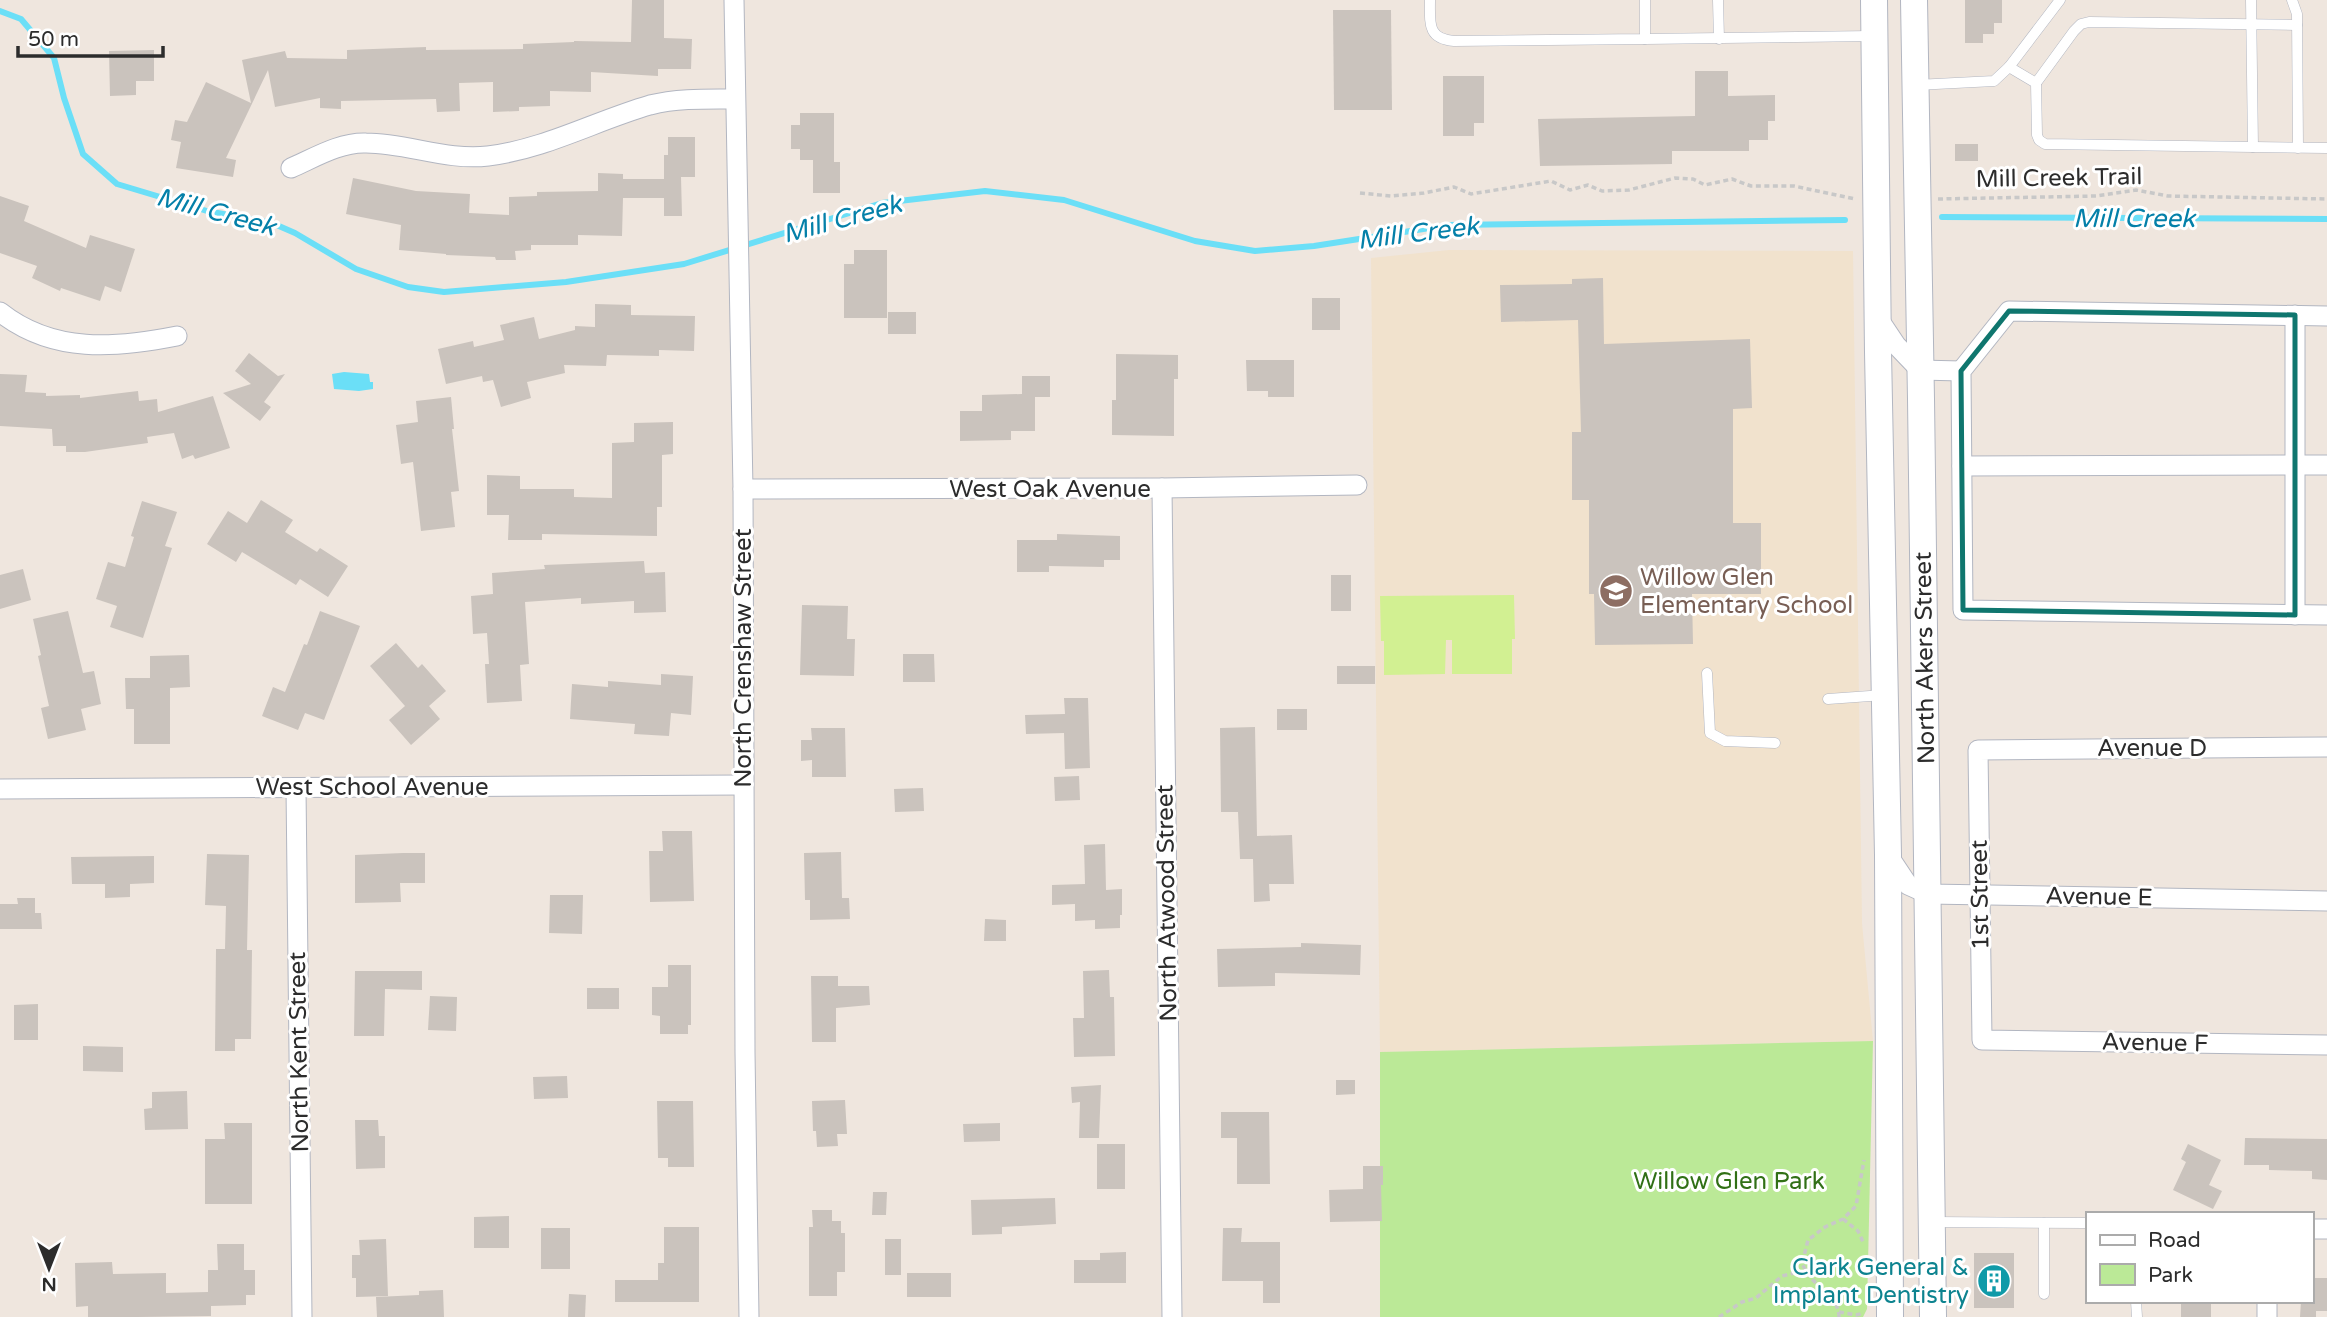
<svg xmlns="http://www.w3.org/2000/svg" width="2327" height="1317" font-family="'Varela Round',sans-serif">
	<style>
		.education { fill: #f1e2cd }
		.green { fill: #bbe997 }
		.pitch { fill: #d2f092 }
		.water { fill: #6bdff7 }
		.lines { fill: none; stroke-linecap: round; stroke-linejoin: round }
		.stream { stroke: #6bdff7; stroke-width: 6 }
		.building { fill: #cac3bd }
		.service-casing { stroke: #b2b6c1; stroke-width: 11 }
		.minor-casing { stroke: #b2b6c1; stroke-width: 21 }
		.secondary-casing { stroke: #b2b6c1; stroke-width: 28 }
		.path { stroke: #c8c8c8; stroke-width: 3.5; stroke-dasharray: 5 3.5; stroke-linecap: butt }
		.service { stroke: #fff; stroke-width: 10 }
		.minor { stroke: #fff; stroke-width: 19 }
		.secondary { stroke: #fff; stroke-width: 26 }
		.marked { fill: none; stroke: #0f766e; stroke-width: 5; stroke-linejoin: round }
		.labels { text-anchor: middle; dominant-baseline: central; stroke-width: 6; stroke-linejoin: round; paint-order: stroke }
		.street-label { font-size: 24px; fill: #2c2c2c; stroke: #fff }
		.education-label { font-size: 24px; fill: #785e54; stroke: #fff; text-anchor: start }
		.park-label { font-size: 24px; fill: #317016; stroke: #fff }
		.culture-label { font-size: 24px; fill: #0d838f; stroke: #fff; text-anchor: end }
		.water-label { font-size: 26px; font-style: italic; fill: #0480a9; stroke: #fff }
	</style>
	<rect width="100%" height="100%" fill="#efe6de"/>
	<path class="education" d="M1449,250L1853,251L1862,923L1873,1041L1380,1052L1371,258Z"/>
	<path class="green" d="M1873,1041L1867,1309L1863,1317H1380V1052Z"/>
	<path class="pitch" d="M1514,595L1515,639H1512V674H1452V640H1446L1445,674L1384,675V641H1381L1380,596Z"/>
	<path class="water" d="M344,372L369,374L370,382H373V389L359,391L334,389L332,374Z"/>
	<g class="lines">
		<g class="stream">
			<path d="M0,11L21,19L54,58L64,98L83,154L117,184L207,211L272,223L295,233L356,269L408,287L444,292L566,282L684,264L882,203L985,191L1064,200L1195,241L1255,251L1314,246L1449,225L1845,220"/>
			<path d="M1942,217L2327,219"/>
		</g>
	</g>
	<g class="building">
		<path d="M632,0H664V38L692,39L691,69H658V76L591,72V92L550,91V106L519,107V111L493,112V82L459,83L460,111L437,112L436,99L341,101V109L320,108V98L275,107L268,70L226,158L236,160L233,177L176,168L181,142L171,140L175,120L187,122L206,82L251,103L242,60L285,51L287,58L347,59V50L426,47V50L523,49V44L574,42V41L631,42Z"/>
		<path d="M1965,0H2002V23H1994V34H1983V43H1965Z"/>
		<path d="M1333,10H1391L1392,110H1334Z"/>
		<path d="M154,50V81H136V95L110,96L109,51Z"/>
		<path d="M1695,71H1728V96L1775,95V121H1768V140H1749V151H1672V164L1540,166L1538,119L1695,116Z"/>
		<path d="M1443,76H1484V123H1474V136H1443Z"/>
		<path d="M800,113H834V162H840V193H813V160H800V149H791V125H800Z"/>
		<path d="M668,137H695V177H681L682,216H664V198H623L622,236L578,235V245H531V250L515,251L516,260H496L495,257L446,255V254L399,250L401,225L346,214L353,178L416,191L470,194L469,213L509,215V197L537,196V192L598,191V173L623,174V179H664V155H668Z"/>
		<rect x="1955" y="144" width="23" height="17"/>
		<path d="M0,196L29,206L24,221L86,248L90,235L135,249L121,292L105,286L100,301L61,288L60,291L32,278L37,266L0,253Z"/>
		<path d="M854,250H887V318H844V264H854Z"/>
		<path d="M1603,278L1604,344L1750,339L1752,408L1733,409V523H1761V594H1692L1693,644L1595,645L1594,594H1589V500H1572V432H1581L1578,320L1501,322L1500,285L1572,284V279Z"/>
		<rect x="1312" y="298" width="28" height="32"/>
		<path d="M595,304L631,305V315L695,316L694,351L659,350V356L607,355L606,366L564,365L565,373L527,382L531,398L501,407L493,380L483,382L482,376L446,384L438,349L473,341L474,347L504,340L500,325L534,317L539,339L575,330V326L595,327Z"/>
		<rect x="888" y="312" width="28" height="22"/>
		<path d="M249,353L278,376L285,374L264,402L271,407L260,421L223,393L251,384L235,371Z"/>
		<path d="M1116,354L1178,355V379H1174V436L1112,435V400H1116Z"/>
		<path d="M1246,360H1294V397H1268V391H1247Z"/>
		<path d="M0,374L27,375L25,392L46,393V396L80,395V398L138,391L139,401L157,399L158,412L213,396L230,448L195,459L193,455L182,459L174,433L147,437L148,443L85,452H66V446H53L52,429L0,426Z"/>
		<path d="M1022,376H1050V397H1035V431H1011V440L960,441V411H982V395L1022,394Z"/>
		<path d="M451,397L454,429H452L459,491L451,492L455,527L421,531L413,462L401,464L396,425L418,422L416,401Z"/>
		<path d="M673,422V454L662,455V507H657V536L542,534V540H508L509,515H487V475L520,476V489H574V497L612,498V443L634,442V423Z"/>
		<path d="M261,500L293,520L285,532L317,552L320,548L348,566L328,597L300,579L296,585L242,552L236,562L207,544L228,511L247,523Z"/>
		<path d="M142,501L177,512L165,546L172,548L143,638L110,627L117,606L96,599L108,562L125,567L134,537L131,536Z"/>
		<path d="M1057,534L1120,536V560H1104V567L1049,566V572H1017V540H1057Z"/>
		<path d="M644,561L645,573L665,572L666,612L634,613V601L581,604V598L525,602L529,664L520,665L522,701L487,703L485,664H489L487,633L473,634L471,596L493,594L492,573L545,569L544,565Z"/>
		<path d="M23,569L31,600L0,609V575Z"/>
		<rect x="1331" y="575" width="20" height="36"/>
		<path d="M802,605L848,606L847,639H855L854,676L800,675Z"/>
		<path d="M68,611L83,673L94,671L101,704L81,709L86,730L48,739L41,708L49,706L38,656L41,655L33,619Z"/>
		<path d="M320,611L360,626L324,720L305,713L298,730L262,716L273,687L285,692L304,644L307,645Z"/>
		<path d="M396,643L418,668L422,664L446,691L429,706L440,719L411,745L389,720L405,706L370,666Z"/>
		<path d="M903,654H934L935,682H903Z"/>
		<path d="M189,655L190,687L170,688V744H134V709H126L125,678H150V656Z"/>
		<rect x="1337" y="666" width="38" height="18"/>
		<path d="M661,674L693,676L691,715L671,713L669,736L634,734L635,724L570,719L572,684L608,687V681L661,685Z"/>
		<path d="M1064,698H1088L1090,768L1065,769L1064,733L1026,734L1025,715L1065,714Z"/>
		<rect x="1277" y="709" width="30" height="21"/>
		<path d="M1255,727L1257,836L1292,835L1294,884H1269L1270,901L1254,902L1253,859H1240L1238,812H1221L1220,728Z"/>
		<path d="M811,728H845L846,777H812V760L801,761V740H812Z"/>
		<path d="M1079,776L1080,800L1055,801L1054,777Z"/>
		<path d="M923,788L924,811L895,812L894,789Z"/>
		<path d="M662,831H692L694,901L650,902L649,851H663Z"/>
		<path d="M1105,844L1106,890L1122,889V915H1120V928L1095,929V920L1075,921V904L1052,905V885L1085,884L1084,845Z"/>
		<path d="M841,852L842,898H849L850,919L810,920V900H805L804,853Z"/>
		<path d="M403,853H425V883H400L401,902L355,903V855Z"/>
		<path d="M207,854L249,855L247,950H252L251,1039H235V1051H215L216,949H225L226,906L205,905Z"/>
		<path d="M154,856V883L130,884V897L105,898V884H72L71,857Z"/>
		<path d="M550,895H583L582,934L549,933Z"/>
		<path d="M17,898H35V913H41L42,929H0V904H18Z"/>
		<path d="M985,919L1006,920V941H984Z"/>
		<path d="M1301,943L1361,945L1360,975L1275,973V986L1218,987L1217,949L1301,947Z"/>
		<path d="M668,965H691V1025H688V1034H660V1016L652,1015V987H668Z"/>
		<path d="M1109,970L1110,997H1114L1115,1056L1074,1057L1073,1018H1084L1083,971Z"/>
		<path d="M355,971H422V990L385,989L384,1036H354Z"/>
		<path d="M811,976H838V986H869L870,1005L836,1008V1042H812Z"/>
		<rect x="587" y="988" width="32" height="21"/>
		<path d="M430,996L457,997L456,1031L428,1030Z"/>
		<path d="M38,1004V1040H14V1005Z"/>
		<path d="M83,1046L123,1047V1072L83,1071Z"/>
		<path d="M567,1076L568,1098L534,1099L533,1077Z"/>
		<path d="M1336,1080H1355V1094L1336,1095Z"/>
		<path d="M1101,1085L1099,1138H1079L1080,1102L1072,1103L1071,1087Z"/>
		<path d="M187,1091L188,1129L145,1130L144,1109L152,1108V1092Z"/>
		<path d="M845,1100L847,1134H837L838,1146L817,1147L816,1131H813L812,1101Z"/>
		<path d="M657,1101H693L694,1167H668V1158H658Z"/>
		<path d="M1221,1112H1269L1270,1184H1237V1138H1221Z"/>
		<path d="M355,1120H378L379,1136H385V1168L356,1169Z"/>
		<path d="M224,1123H252V1204H205V1139H225Z"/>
		<path d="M1000,1123V1141L964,1142L963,1124Z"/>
		<path d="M2245,1138L2327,1139V1180L2312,1179V1171L2269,1170V1165H2244Z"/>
		<rect x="1097" y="1144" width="28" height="45"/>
		<path d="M2188,1144L2221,1160L2209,1185L2222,1191L2213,1209L2173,1190L2186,1162L2181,1159Z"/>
		<path d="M1363,1166H1383V1185H1381L1382,1221L1330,1222L1329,1190L1363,1189Z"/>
		<path d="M873,1192H887L886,1215H872Z"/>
		<path d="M1055,1198L1056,1224L1002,1227V1234L972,1235L971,1200Z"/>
		<path d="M812,1210H832V1221H841V1233H845V1272H837V1296H809V1227H813Z"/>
		<path d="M509,1216V1248H474V1217Z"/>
		<path d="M664,1227H699V1302H615V1280H658V1263H664Z"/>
		<rect x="541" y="1228" width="29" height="41"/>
		<path d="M1223,1228H1242L1241,1242H1280V1303H1263V1281H1222Z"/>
		<path d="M386,1239L388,1296L356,1297V1278H352V1255H360L359,1240Z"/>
		<rect x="885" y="1239" width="16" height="36"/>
		<path d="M217,1244H244V1270H255V1295H246V1305L211,1306V1316L138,1317H88V1306L76,1307L75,1263L112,1262L113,1274L166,1273V1293L208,1292V1270H218Z"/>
		<path d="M1126,1252V1283H1074V1260H1100V1253Z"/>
		<rect x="1974" y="1253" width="40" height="55"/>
		<rect x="907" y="1273" width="44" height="24"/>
		<path d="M2311,1278H2327V1311H2316V1317H2300L2301,1301H2311Z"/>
		<path d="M443,1290L444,1317H377L376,1297L419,1295V1291Z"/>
		<path d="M569,1294L586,1295L585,1317H568Z"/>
		<rect x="2181" y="1301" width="30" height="16"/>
	</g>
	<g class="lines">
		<g class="service-casing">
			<g id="service">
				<path d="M1430,0C1430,23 1427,39 1454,41L1645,39V0"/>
				<path d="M1718,0L1719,39"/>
				<path d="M2251,0L2253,147"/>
				<path d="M2292,0L2297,14L2298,148"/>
				<path d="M1645,39L1872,36"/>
				<path d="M2009,67L2060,0"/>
				<path d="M2036,83L2074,31L2081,24L2089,22L2297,25"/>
				<path d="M1916,85L1994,81L2009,67L2036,83L2037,135L2039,140L2045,144L2327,148"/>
				<path d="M1707,673L1710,733L1725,741L1775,743"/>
				<path d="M1828,699L1884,695"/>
				<path d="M1932,1222L2087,1223"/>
				<path d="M2044,1223V1294"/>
				<path d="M2136,1301L2137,1317"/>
			</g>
		</g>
		<g class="minor-casing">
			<g id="minor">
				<path d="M734,0L743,489L745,1052L749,1317"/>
				<path d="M291,168C314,158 340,142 366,143C407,143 447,161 488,156C545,149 595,121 650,105C678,98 707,99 735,99"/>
				<path d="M0,312C53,354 116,348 177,336"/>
				<path d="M2295,315V615"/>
				<path d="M2327,316L2009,311L1961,371L1963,610L2327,615"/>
				<path d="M1878,318L1896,345L1920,370L1961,371"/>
				<path d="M1962,466L2327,465"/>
				<path d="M1162,488L1172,1317"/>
				<path d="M743,489L1162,488L1357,485"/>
				<path d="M2327,747L1978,750L1982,1040L2327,1045"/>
				<path d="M296,788L302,1317"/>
				<path d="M0,789L743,785"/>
				<path d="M1888,855L1908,885L1928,894L2327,901"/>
				<path d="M2311,1229H2327"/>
				<path d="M2267,1301V1317"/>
			</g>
		</g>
		<g class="secondary-casing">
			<g id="secondary">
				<path d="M1874,0L1878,352L1888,855L1890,1317"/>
				<path d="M1914,0L1921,399L1933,1317"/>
			</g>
		</g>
		<g class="path">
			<path d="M1360,193L1391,196L1424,193L1454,187L1471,194L1551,181L1570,190L1588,185L1602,191L1629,190L1675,178L1693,179L1705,185L1732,179L1751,186H1794L1855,199"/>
			<path d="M1938,199L2096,196L2136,190L2168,196L2327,199"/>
			<path d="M1843,1219L1858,1231L1864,1244"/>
			<path d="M1839,1312L1856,1315L1864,1313"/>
			<path d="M1719,1317L1742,1302L1756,1298L1782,1276L1794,1273L1809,1274"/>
			<path d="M1839,1317C1839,1301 1826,1294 1816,1283C1810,1278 1806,1270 1802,1264L1808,1240L1825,1227L1843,1219L1856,1206L1864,1160"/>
		</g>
		<use href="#service" class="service"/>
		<use href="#minor" class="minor"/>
		<use href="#secondary" class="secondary"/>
	</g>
	<path class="marked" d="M2009,311L2295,315V615L1963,610L1961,371Z"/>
	<defs>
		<g id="school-disc" transform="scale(1.75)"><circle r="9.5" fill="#8d6e63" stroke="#fff"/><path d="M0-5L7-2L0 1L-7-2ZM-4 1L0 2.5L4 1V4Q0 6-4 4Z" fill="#fff"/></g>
		<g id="building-disc" transform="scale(1.75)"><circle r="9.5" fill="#0f9aa8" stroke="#fff"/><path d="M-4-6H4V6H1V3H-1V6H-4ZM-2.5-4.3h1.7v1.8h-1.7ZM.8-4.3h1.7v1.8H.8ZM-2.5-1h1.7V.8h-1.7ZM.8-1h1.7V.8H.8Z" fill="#fff"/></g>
	</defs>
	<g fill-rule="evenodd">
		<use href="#school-disc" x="1616" y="591"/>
		<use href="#building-disc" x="1994" y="1281"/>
	</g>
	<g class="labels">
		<g class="street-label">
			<text transform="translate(2059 178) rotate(-1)">Mill Creek Trail</text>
			<text x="1050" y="489">West Oak Avenue</text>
			<text transform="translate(743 658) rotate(-90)">North Crenshaw Street</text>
			<text transform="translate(1925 658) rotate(-91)">North Akers Street</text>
			<text x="2152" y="748">Avenue D</text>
			<text x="372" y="787">West School Avenue</text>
			<text transform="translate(1980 895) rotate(-91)">1st Street</text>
			<text transform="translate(2099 897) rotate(1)">Avenue E</text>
			<text transform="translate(1167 903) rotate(-91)">North Atwood Street</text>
			<text transform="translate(2155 1043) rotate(1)">Avenue F</text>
			<text transform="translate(299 1052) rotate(-91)">North Kent Street</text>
		</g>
		<g class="education-label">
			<text x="1640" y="577">Willow Glen<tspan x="1640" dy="28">Elementary School</tspan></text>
		</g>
		<g class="park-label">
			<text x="1729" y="1181">Willow Glen Park</text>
		</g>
		<g class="culture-label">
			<text x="1969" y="1267">Clark General &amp;<tspan x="1969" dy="28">Implant Dentistry</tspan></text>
		</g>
		<g class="water-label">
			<text transform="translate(216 212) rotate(15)">Mill Creek</text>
			<text x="2134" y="218">Mill Creek</text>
			<text transform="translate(842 219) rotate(-15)">Mill Creek</text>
			<text transform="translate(1418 233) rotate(-7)">Mill Creek</text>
		</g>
	</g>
	<rect x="2086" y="1212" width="228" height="91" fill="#ffffff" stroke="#ababab" stroke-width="2"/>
	<rect x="2100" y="1235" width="35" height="10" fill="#ffffff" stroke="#ababab" stroke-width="2"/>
	<text x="2148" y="1247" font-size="21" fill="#2c2c2c">Road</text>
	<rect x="2100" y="1264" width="35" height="21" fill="#bbe997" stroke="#ababab" stroke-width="2"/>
	<text x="2148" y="1282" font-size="21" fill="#2c2c2c">Park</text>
	<g transform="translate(49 1268) rotate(180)" stroke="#ffffff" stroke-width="5" paint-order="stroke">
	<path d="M0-5L12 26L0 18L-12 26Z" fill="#2c2c2c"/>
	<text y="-10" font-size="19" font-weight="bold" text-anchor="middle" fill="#2c2c2c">N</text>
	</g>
	<path d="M18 46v10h145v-10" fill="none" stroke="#2c2c2c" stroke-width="3.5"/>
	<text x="28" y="46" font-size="21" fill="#2c2c2c" stroke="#ffffff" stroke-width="5" paint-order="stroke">50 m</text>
</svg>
